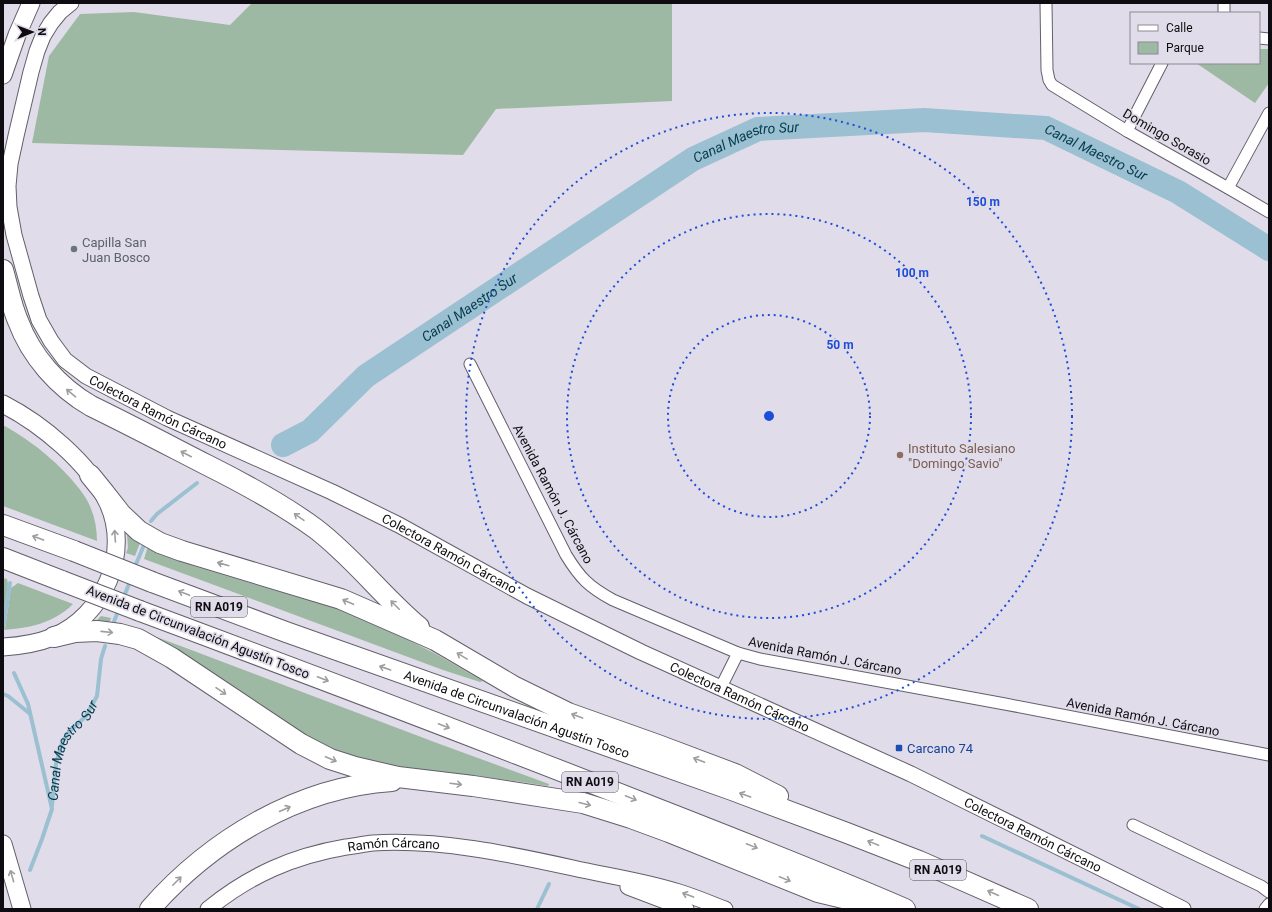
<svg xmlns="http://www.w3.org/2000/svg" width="1272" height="912" font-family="Roboto,sans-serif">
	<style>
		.green { fill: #9eb9a3 }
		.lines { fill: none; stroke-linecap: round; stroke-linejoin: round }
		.stream { stroke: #9bc0d1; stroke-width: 4 }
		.river { stroke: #9bc0d1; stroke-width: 24 }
		.street-casing { stroke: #645f6b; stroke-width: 13 }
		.secondary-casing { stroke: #645f6b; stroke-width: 17 }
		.primary-casing { stroke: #645f6b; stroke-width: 19 }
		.highway-casing { stroke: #645f6b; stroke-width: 22 }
		.street { stroke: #fff; stroke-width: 11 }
		.secondary { stroke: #fff; stroke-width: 15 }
		.primary { stroke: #fff; stroke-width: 17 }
		.highway { stroke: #fff; stroke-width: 20 }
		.highway-bridge-casing { stroke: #645f6b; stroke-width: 22; stroke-linecap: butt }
		.highway-bridge { stroke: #fff; stroke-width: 20 }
		.oneway { stroke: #9f9e9f }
		.ring { fill: none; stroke: #1d4ed8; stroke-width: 2; stroke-dasharray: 2 4 }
		.worship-dot { fill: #6b7280; stroke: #e1dce9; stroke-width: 1.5 }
		.education-dot { fill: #8d6e63; stroke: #e1dce9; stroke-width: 1.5 }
		.transit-dot { fill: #1a4fb4; stroke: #e1dce9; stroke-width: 1.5 }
		.labels { text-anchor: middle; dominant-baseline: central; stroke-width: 3.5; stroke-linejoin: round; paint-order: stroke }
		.shield { fill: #e1dce9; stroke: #4d4a51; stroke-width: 1 }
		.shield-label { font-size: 12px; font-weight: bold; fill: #0e0c10 }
		.street-label { font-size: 13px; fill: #0e0c10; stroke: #e1dce9 }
		.worship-label { font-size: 13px; fill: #5b616d; stroke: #e1dce9; text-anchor: start }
		.education-label { font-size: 13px; fill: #785e54; stroke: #e1dce9; text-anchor: start }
		.transit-label { font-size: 13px; fill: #164399; stroke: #e1dce9; text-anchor: start }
		.water-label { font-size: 14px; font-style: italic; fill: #053b4e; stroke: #e1dce9 }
		.centre { fill: #1d4ed8; stroke: #e1dce9; stroke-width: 2 }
		.ring-label { font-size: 12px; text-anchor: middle; font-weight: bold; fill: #1d4ed8; stroke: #e1dce9; stroke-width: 3.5; stroke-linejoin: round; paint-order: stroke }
	</style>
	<rect width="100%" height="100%" fill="#e1dce9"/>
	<g class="green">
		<path d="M252,3H672V101L496,109L463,155L32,143L49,56L80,14L134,12L230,25Z"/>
		<path d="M1259,49H1269V83L1255,103L1196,63H1259Z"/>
		<path d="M3,425C33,441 69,471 87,500C94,513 97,527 97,541L3,506Z"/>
		<path d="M129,532L180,560L194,566L298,597L332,605L363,617L436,654L483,681L480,682L443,670L144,559L148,546L140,543L135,556L126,553L128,548L127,534Z"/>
		<path d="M3,578L7,579L8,584L3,618Z"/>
		<path d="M18,583L73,604C54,623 30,628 3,630L5,629L11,588Z"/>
		<path d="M101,616L111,618L109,623L151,635L186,648L437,743L549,784V785L547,786L522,782L438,771L394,769L346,758L94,623Z"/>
	</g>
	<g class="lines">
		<g class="stream">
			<path d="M151,521L157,514L197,483"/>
			<path d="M134,569L144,545"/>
			<path d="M123,599L131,579"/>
			<path d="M113,624L119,609"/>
			<path d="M3,628L10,583"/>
			<path d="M14,673L28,704L52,809L42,839L30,870"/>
			<path d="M3,694L8,696L29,713"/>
			<path id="s1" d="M52,806L56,764L60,749L64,739L70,731L86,716L97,696L101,659L105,646"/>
			<path d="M982,836L1139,909"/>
			<path d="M537,909L549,884"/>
		</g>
		<path class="river" id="s2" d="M283,445L310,431L366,376L693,159L758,129L924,120L1046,128L1178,192L1269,249"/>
		<g class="street-casing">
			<g id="street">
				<path d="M1046,3L1047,70L1049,80L1052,85L1127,131L1228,188L1269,212"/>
				<path d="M1224,3V13"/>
				<path d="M1259,38L1269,39"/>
				<path d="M1127,131L1162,63"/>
				<path d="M1228,188L1269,113"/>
				<path d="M470,364L566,555C580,578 589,587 613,600L738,653L760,659L1005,704L1269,755"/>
				<path d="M721,687L738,653"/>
				<path d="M1133,825L1261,886L1269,892"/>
				<path d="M1265,909L1269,904"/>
			</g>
		</g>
		<g class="secondary-casing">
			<g id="secondary">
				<path id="s3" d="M71,3L60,12L51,23L43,36L37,51L31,72L16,136L10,164L8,186L9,207L14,235L31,296L39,320L51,341L65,360L86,376L167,418L332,492L399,525L527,596L590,627L641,652L911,774L1183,909"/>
				<path d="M628,887L686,909"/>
				<path id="s4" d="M208,909C250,875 293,856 346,847C355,846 364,844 373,843C439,839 510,854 573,868C609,876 645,881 679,892C695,897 709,903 725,909"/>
			</g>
		</g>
		<g class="primary-casing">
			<g id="primary">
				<path d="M3,75L17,35L31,3"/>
				<path d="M3,404C42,424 89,463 108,503C131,553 104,616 53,637C38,643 20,646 3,647"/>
				<path d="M3,844L22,909"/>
			</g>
		</g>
		<g class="highway-casing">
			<g id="highway">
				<path d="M3,270C8,287 11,305 18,321C31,356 58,387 91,406C130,425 168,445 207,465C245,484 282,504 316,529C354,558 383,597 419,627"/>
				<path d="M90,475L103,491L121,514L139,531L160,543L182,551L341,599L435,640L515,687L568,713L658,745L735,774L778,796"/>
				<path d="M3,525L74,551"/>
				<path d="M3,558L62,581"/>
				<path id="s5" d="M152,582L286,632L732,790L847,833L919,861L1028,909"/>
				<path d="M140,611C312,675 483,740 653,807C737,840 822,873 905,909"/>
				<path d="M54,637L75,632L97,631L120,634L138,639L172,658L301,744L330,759L355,767L398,777L473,786L583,803L631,818L669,832L818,892L889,909"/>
				<path d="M150,909C211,840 298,787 392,781"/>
			</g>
		</g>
		<use href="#street" class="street"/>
		<use href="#secondary" class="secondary"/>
		<use href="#primary" class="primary"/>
		<use href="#highway" class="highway"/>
		<g class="highway-bridge-casing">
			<g id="highway-bridge">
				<path d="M74,551L152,582"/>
				<path d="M62,581L140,611"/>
			</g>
		</g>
		<use href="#highway-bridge" class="highway-bridge"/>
	</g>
	<defs><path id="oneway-shaft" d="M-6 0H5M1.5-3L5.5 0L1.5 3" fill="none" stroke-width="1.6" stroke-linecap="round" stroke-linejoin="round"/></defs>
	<g class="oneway">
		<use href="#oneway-shaft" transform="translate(71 393) rotate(-140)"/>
		<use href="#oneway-shaft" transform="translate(186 454) rotate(-153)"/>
		<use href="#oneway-shaft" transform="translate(299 517) rotate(-145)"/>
		<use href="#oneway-shaft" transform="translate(115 536) rotate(-94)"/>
		<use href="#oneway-shaft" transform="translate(38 538) rotate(-160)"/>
		<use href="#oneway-shaft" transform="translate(223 564) rotate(-164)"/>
		<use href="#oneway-shaft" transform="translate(184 593) rotate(-159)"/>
		<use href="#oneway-shaft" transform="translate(348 602) rotate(-157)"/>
		<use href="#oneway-shaft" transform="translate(395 605) rotate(-135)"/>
		<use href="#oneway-shaft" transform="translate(107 632) rotate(6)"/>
		<use href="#oneway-shaft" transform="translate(462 656) rotate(-149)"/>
		<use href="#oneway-shaft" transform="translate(385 668) rotate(-161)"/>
		<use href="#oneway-shaft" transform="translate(323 679) rotate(21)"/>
		<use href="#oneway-shaft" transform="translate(221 691) rotate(34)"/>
		<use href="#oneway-shaft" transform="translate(577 716) rotate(-160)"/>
		<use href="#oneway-shaft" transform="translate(444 726) rotate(21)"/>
		<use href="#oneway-shaft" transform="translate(331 759) rotate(23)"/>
		<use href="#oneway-shaft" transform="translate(699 760) rotate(-159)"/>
		<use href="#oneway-shaft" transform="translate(456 784) rotate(7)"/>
		<use href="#oneway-shaft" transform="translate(745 795) rotate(-160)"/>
		<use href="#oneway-shaft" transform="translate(631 798) rotate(22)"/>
		<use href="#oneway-shaft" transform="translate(585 804) rotate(14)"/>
		<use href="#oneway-shaft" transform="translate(285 809) rotate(-24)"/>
		<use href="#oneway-shaft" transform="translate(873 843) rotate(-158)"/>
		<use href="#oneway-shaft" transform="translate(752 846) rotate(22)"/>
		<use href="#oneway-shaft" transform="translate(12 876) rotate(-106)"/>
		<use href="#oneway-shaft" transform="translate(785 879) rotate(22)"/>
		<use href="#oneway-shaft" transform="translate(177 881) rotate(-45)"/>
		<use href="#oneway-shaft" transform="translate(993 893) rotate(-156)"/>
		<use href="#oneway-shaft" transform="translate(688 895) rotate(-160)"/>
	</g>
	<g class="ring">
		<circle cx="769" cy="416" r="101"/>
		<circle cx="769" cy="416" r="202"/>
		<circle cx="769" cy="416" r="303"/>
	</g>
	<circle class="worship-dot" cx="74" cy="249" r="4"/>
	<circle class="education-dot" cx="900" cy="455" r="4"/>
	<rect class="transit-dot" x="895" y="744" width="8" height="8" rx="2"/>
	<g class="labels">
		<g class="shield">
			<rect x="191" y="597" width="56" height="20" rx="3"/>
			<rect x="562" y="772" width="56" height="20" rx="3"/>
			<rect x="910" y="860" width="56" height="20" rx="3"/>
		</g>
		<g class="shield-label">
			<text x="219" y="607">RN A019</text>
			<text x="590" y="782">RN A019</text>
			<text x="938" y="870">RN A019</text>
		</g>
		<g class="street-label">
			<text transform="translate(1167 137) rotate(30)">Domingo Sorasio</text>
			<text stroke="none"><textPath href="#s3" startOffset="491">Colectora Ramón Cárcano</textPath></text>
			<text transform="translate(553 494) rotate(62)">Avenida Ramón J. Cárcano</text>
			<text stroke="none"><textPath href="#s3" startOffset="815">Colectora Ramón Cárcano</textPath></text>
			<text transform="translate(198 632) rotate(21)">Avenida de Circunvalación Agustín Tosco</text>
			<text transform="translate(825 656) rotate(11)">Avenida Ramón J. Cárcano</text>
			<text stroke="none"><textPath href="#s3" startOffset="1139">Colectora Ramón Cárcano</textPath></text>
			<text stroke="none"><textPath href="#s5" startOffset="388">Avenida de Circunvalación Agustín Tosco</textPath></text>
			<text transform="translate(1143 717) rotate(11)">Avenida Ramón J. Cárcano</text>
			<text stroke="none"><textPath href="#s3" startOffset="1463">Colectora Ramón Cárcano</textPath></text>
			<text stroke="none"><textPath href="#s4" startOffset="201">Ramón Cárcano</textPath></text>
		</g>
		<g class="worship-label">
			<text x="82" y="242">Capilla San<tspan x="82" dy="15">Juan Bosco</tspan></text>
		</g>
		<g class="education-label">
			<text x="908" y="448">Instituto Salesiano<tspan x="908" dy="15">"Domingo Savio"</tspan></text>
		</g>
		<g class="transit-label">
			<text x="907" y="748">Carcano 74</text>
		</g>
		<g class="water-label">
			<text stroke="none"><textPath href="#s2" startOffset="558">Canal Maestro Sur</textPath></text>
			<text stroke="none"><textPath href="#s2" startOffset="917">Canal Maestro Sur</textPath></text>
			<text stroke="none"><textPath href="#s2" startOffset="233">Canal Maestro Sur</textPath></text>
			<text stroke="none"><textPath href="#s1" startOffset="61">Canal Maestro Sur</textPath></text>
		</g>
	</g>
	<circle cx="769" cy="416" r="6" class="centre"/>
	<g class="ring-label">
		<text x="983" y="206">150 m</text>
		<text x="912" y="277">100 m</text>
		<text x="840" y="349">50 m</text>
	</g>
	<rect width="1272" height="912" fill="none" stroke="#0e0c10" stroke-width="8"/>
	<rect x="1130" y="12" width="130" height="52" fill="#e1dce9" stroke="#8d8992"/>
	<rect x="1138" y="25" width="20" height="6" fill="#ffffff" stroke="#8d8992"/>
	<text x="1166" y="32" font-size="12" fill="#0e0c10">Calle</text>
	<rect x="1138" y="42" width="20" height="12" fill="#9eb9a3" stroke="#8d8992"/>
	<text x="1166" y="52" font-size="12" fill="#0e0c10">Parque</text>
	<g transform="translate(32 32) rotate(89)" stroke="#e1dce9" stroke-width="3" paint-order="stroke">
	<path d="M0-3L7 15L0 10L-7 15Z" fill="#0e0c10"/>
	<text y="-6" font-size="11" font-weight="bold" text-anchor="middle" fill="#0e0c10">N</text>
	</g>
</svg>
